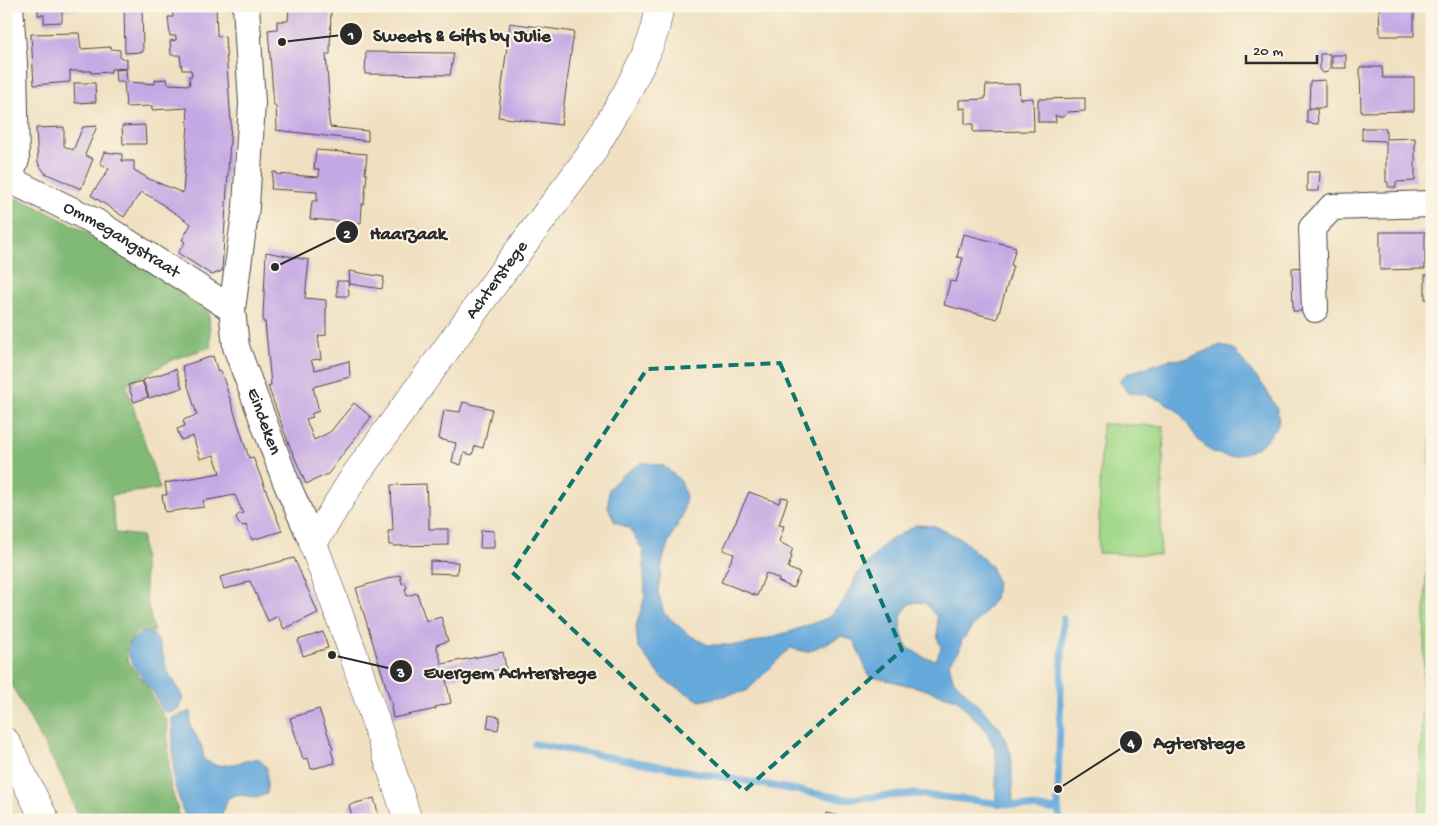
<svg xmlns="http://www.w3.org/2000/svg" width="1438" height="826" font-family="'Gochi Hand',sans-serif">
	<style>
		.green { fill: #a2d98a; stroke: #66825a }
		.forest { fill: #81b976; stroke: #567250 }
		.water { fill: #66a9db; stroke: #486a83; fill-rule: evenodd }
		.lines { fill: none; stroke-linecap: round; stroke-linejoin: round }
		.stream { stroke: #66a9db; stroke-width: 7 }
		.building { fill: #c4a8e4 }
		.minor-casing { stroke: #494642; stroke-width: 28 }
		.tertiary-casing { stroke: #494642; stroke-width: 29 }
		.secondary-casing { stroke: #494642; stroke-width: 29 }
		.minor { stroke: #fff; stroke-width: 26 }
		.tertiary { stroke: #fff; stroke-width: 28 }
		.secondary { stroke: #fff; stroke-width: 28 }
		.marked { fill: none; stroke: #0f766e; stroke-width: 4; stroke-dasharray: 10 6; stroke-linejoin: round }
		.labels { text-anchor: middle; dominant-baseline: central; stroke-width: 4; stroke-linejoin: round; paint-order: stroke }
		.street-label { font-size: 18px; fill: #2b2b2b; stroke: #fcf5e5 }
		.leader { fill: none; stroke: #2b2b2b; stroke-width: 2 }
		.callout-dot { fill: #2b2b2b; stroke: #fcf5e5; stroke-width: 2 }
		.mark-label { font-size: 15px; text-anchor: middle; font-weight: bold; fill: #fff }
		.callout-label { font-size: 19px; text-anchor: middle; font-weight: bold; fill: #2b2b2b; stroke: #fcf5e5; stroke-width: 4; stroke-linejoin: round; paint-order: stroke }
	</style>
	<rect width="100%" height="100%" fill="#fcf5e5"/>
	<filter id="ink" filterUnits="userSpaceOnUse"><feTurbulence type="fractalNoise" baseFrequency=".02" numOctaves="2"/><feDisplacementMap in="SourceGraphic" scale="10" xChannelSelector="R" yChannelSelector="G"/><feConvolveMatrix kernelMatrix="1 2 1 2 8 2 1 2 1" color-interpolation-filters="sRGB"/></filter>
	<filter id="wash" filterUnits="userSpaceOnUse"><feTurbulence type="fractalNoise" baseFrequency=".0096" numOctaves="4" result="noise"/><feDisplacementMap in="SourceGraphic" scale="20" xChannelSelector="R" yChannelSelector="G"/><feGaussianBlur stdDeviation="1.12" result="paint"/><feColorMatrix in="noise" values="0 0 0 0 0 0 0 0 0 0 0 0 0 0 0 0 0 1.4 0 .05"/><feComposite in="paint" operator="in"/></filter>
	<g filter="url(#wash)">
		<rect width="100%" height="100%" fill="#f0e0c1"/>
		<g class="green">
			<path d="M1432,381V820H1419Z"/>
			<path d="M1102,424L1164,426L1160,555L1098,553Z"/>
		</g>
		<path class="forest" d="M6,195L31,204L100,239L208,304L211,347L174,359L126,385L160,489L111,495L116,533L142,536L146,596L154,632H138L132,638L126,647L127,660L148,688L167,722L170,785L181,820H80L62,777L6,675Z"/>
		<g class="water">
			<path d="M1221,345L1233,349L1265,388L1277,409L1279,421L1275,430L1260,446L1248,452L1231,457L1214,453L1199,441L1179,412L1162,401L1142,394L1128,393L1119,381L1126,374L1168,360L1185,359Z"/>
			<path d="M643,462L664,466L681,481L686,497L682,516L668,543L663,559L658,592L664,613L689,635L708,645H745L792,631L827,618L843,602L858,573L887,542L916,525L935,526L963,540L991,566L997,582L995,599L962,640L959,652L949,663L953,679L1000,728L1011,753L1013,804L996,803V751L985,729L956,699L920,688L869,676L854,641L842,636L807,652L790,648L747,691L700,701L664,680L638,647L636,626L645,596L643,550L629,528L615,522L608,507L609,489L621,476ZM917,602L925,603L937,617L938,639L941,648L936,660L923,657L907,647L901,632V616L909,604Z"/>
			<path d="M142,633L153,634L160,644L167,671L178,688L183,699L180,708L170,712L163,711C159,703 155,694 149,687C138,669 112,648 142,633Z"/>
			<path d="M191,711L190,725L202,747L204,760L217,766L233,764L258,758L267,768V794L258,797L236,795L228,798L222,813L224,820H188L183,811L174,783L172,718Z"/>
		</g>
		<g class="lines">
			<g class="stream">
				<path d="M535,744L846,799L916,794L1058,810"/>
				<path d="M1060,820L1058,810V789L1063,619"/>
			</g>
		</g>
		<g id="blocks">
			<g class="building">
				<path d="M38,6H77V10H62V22L44,23V15H38Z"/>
				<path d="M124,6H142L143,52L125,53Z"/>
				<path d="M172,6H216L217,35L219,37L225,36L231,123L222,271L212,275L178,253L185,242L182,240L191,224L153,198L141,192L124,217L91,195L109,169L100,163L104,152L122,154V161H134V170L149,179L183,193L188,124L187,108L152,110V106L126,107L124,82H116L115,70L126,69L127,82L155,84V80L167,79L168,84L190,85L189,76H192L191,70H182L180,55H171L170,41L176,40V36H170L168,17H173Z"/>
				<path d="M289,6H331L330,54H326L330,111H328L330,127L368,131V141L276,130L277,128L276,106H274L268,30L277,29V21H288Z"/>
				<path d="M1379,6H1414V36H1380Z"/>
				<path d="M510,23L574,32L561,125L498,117Z"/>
				<path d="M79,33L81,49L111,47V49L120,50V58L127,59V68L111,69V72L91,73V71H70V82L34,85L31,34Z"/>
				<path d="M366,52L454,53L450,75L365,74Z"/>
				<path d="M1320,54H1330V68L1328,72L1323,73L1320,69Z"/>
				<rect x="1332" y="55" width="14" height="13"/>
				<path d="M1360,67H1382L1383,78H1414V111L1361,112Z"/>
				<path d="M1325,80V108H1309L1310,81Z"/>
				<path d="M74,83H95L96,102L75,103Z"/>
				<path d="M1019,84L1020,99L1033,98L1034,131L973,132V124H965V108L959,109V100L985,99L986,85Z"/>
				<path d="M1085,98V111L1067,112L1066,115L1062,117H1059L1055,115L1056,122H1038V99Z"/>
				<path d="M1307,109H1317L1318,124L1307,123Z"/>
				<path d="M145,125L146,144H123L122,126Z"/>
				<path d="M97,126L85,155L93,159L81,189L45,173L38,163L36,128L64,127V146L73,150L83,127Z"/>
				<path d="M1362,128H1386V139L1415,138V181L1396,182V187H1388V182H1386V141L1362,140Z"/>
				<path d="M316,150L367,154L365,174H367L364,204H362L361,223L310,219L312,201H317V192L271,189L273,172H276V174L319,177V169H314Z"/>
				<path d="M1307,172H1320L1319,191H1307Z"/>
				<path d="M1380,232H1425V269L1380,270Z"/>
				<path d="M963,234L1016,247L1011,265L1013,266L997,319L944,305L950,281L956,282L963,258L957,257Z"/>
				<path d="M266,252L309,260L305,298L326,300V335L318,336L321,359L311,360L315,370L349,361L350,377L313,387L319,411L311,414L313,417L306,419L314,440L330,432L354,403L371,417L328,474L306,484L288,442L268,386L271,385L265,322H263V317Z"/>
				<path d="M1304,267L1305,311H1293L1292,268Z"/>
				<path d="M349,271L384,277L382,289L350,284Z"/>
				<rect x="1425" y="275" width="7" height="24"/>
				<path d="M337,281H348L349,296H337Z"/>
				<path d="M213,356L218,372L221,371L249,458L253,457L282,531L252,540L246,525L243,526L239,524L236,517L239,514L243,513L235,495L203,501L204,507L165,512L162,495H167L165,483L220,473L214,455L200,459L193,436L181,440L177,429L185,426L183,420L197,415L182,366Z"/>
				<path d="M176,369L182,388L149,398L143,380Z"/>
				<path d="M142,381L148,397L134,402L128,385Z"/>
				<path d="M463,402L492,409L483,448L475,446L472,455L464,453L461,465L452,462L456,443L439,439L444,410L460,412Z"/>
				<path d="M426,484L427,505H429V529H448V545L393,546V545H389L388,531H393L391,485Z"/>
				<path d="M749,492L779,503L781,497L788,498L779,525L784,526L779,542L793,549L790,555L792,556L788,568L800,573L793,588L778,581L779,579L766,573L757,596L721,582L734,554L723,550Z"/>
				<path d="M481,530L494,531V548H480Z"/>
				<path d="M294,558L318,613L284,629L278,616L268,621L250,581L245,582V584L224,589L220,577Z"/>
				<path d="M430,561L458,562L457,574L430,573Z"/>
				<path d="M400,575L402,584L405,582L407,588L405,589L407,596L417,593L426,621L441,617L448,641L436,645L442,664L503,652L506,668L446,680L451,703L435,707L436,709L393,718L391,707L392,706L356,588Z"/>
				<path d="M323,632L328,648L303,656L298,640Z"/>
				<path d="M319,709L333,749L331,750L335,763L311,769L308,758L303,759L290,718Z"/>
				<path d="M489,715L500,717L498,730L487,728Z"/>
				<path d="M374,798L380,820H353L349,805Z"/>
				<path d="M826,813L844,817L843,820H824Z"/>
			</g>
		</g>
	</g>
	<g filter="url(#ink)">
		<use href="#blocks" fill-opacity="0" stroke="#494642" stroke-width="1"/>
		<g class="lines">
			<g class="minor-casing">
				<g id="minor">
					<path id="s1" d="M246,6L252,103L246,207L232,309L236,347L286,482L313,543"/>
					<path id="s2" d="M6,178L96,222L232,309"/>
					<path d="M9,179L16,160L14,63L10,6"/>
					<path d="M1315,309L1312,228L1332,207L1432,204"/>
				</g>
			</g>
			<g class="tertiary-casing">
				<g id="tertiary">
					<path id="s3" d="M408,820L353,653L313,543L356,474L501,274L589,157L626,94L646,54L655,30L660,6"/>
				</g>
			</g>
			<g class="secondary-casing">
				<path id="secondary" d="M6,742L45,820"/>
			</g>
			<use href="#minor" class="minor"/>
			<use href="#tertiary" class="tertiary"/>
			<use href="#secondary" class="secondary"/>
		</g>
	</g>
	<path class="marked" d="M780,363L902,650L744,791L512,572L647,369Z"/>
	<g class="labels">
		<g class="street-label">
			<text stroke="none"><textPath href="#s2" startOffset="131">Ommegangstraat</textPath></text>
			<text stroke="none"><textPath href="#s3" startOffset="614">Achterstege</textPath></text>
			<text stroke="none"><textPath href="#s1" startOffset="422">Eindeken</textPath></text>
		</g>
	</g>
	<path class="leader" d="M282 42L351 34M275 267L347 232M332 655L401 671M1058 789L1131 742"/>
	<g class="callout-dot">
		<circle cx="282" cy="42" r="5"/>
		<circle cx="275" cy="267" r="5"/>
		<circle cx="332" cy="655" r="5"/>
		<circle cx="1058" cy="789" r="5"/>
		<circle cx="351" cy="34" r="12"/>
		<circle cx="347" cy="232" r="12"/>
		<circle cx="401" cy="671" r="12"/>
		<circle cx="1131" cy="742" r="12"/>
	</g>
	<g class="mark-label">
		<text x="351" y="39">1</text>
		<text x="347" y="238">2</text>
		<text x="401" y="677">3</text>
		<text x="1131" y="747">4</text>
	</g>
	<g class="callout-label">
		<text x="462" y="41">Sweets &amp; Gifts by Julie</text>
		<text x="408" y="239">Haarzaak</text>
		<text x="510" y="678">Evergem Achterstege</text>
		<text x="1199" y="748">Agterstege</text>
	</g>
	<rect width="1438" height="826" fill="none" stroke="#fcf5e5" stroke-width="25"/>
	<path d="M1246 55v8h71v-8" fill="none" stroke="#2b2b2b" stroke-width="2.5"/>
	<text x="1253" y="55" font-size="15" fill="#2b2b2b" stroke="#fcf5e5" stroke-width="4" paint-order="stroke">20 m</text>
</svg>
